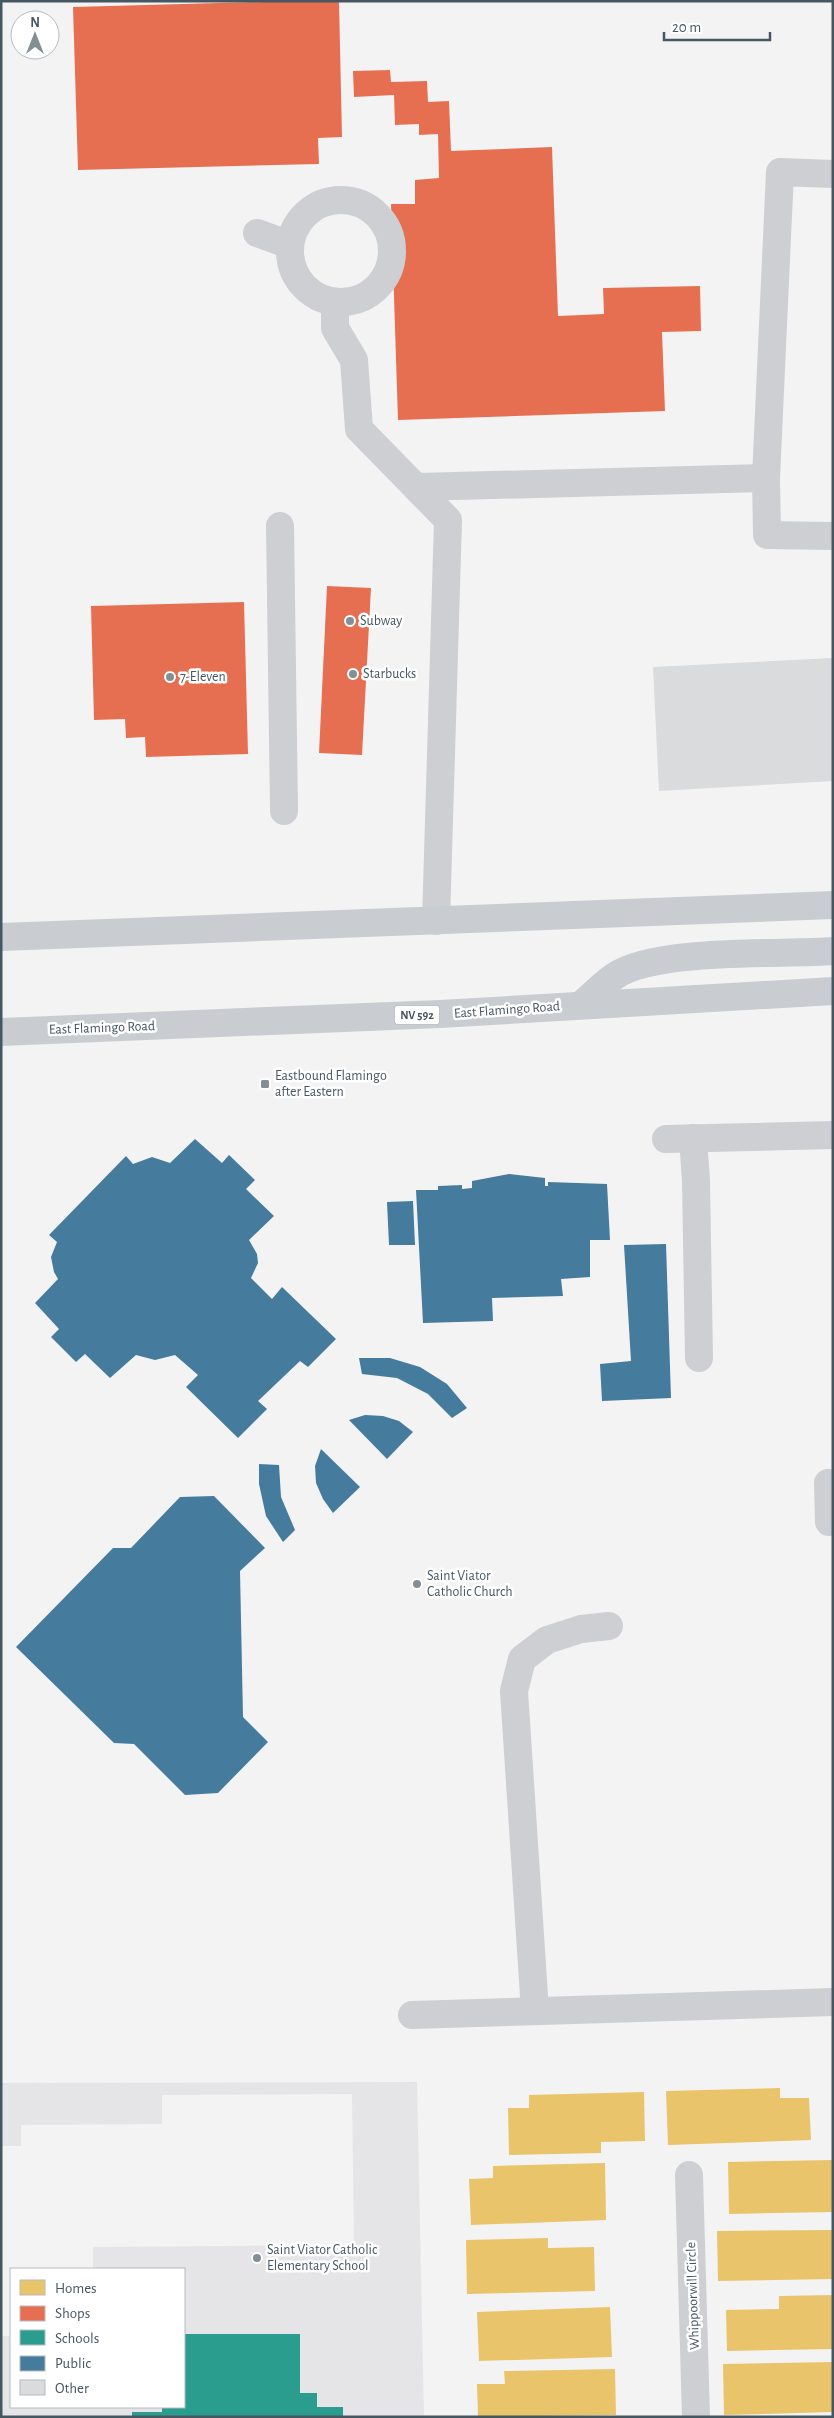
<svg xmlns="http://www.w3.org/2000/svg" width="834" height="2418" font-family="'Alegreya Sans',sans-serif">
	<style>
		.education { fill: #e5e4e6 }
		.homes { fill: #e9c46a }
		.shops { fill: #e76f51 }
		.schools { fill: #2a9d8f }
		.public { fill: #457b9d }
		.building { fill: #d9dbdc }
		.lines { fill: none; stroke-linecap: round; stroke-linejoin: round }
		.minor { stroke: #cdcfd2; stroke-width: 28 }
		.major { stroke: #c9cdd1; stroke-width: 28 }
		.poi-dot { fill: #848e95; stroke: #fff; stroke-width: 2 }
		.labels { text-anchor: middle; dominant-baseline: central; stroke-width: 5; stroke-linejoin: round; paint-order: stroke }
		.shield { fill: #fff; stroke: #7e8991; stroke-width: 1 }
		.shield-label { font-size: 12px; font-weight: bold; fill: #475762 }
		.poi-label { font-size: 14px; fill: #475762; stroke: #fff; text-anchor: start }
		.street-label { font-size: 14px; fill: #475762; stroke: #fff }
	</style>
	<rect width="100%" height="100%" fill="#f4f3f3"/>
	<g class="education">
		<path d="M417,2082L424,2417H343V2407H317V2393H300L299,2334H184V2269H93V2247L354,2245L352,2094L162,2095V2124L21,2125V2146H1V2083Z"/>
		<path d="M1,2336H11V2407H162V2412H132V2417H1Z"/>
	</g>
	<g class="homes">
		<path d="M780,2088V2098H809L811,2140L668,2145L666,2091Z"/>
		<path d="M644,2092L645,2141L601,2142V2153L509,2155L508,2108H529V2095Z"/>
		<path d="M833,2160V2212L729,2214L728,2162Z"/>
		<path d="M605,2163L606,2220L471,2225L469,2179L493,2178V2166Z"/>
		<path d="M833,2230V2279L718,2281L717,2231Z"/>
		<path d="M548,2238V2248L594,2247L595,2291L467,2294L466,2240Z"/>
		<path d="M833,2295V2349L727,2351L726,2310L779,2309V2296Z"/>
		<path d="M610,2307L612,2357L479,2361L477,2312Z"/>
		<path d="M833,2362V2412L724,2415L723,2364Z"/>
		<path d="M615,2369L616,2415L478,2417L477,2384H505L504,2371Z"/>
	</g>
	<g class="shops">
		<path d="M298,1H339L342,137L318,138L319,164L78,170L73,7Z"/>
		<path d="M390,70L391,82L427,81L428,102L449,101L451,151L552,147L558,316L604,314L603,288L700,286L701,331L662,332L665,411L398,420L391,204H415V180L439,178L438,134L419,135V124L395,125L394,95L354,97L353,71Z"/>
		<path d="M327,586L371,588L362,755L319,753Z"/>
		<path d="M244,602L248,754L146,757L145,737L126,738L125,719L94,720L91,606Z"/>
	</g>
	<path class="schools" d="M184,2334H300V2393H317V2407H343V2417H132V2412H162V2407H184Z"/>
	<g class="public">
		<path d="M195,1139L222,1163L229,1155L255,1180L246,1189L274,1216L249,1240L257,1254L258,1263L251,1278L272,1299L282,1287L336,1339L308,1367L300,1361L258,1401L267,1409L238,1438L186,1387L198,1375L175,1355L155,1360L136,1355L110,1378L85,1354L76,1362L51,1337L59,1329L35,1303L58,1279L54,1272L51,1257L57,1242L49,1235L126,1156L133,1164L152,1157L170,1163Z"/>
		<path d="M509,1174L545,1178V1186H548V1182L607,1184L610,1240H590V1277L561,1279L563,1296L492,1298L493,1321L423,1323L416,1190H438V1186L462,1185V1189L472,1188V1181Z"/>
		<path d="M413,1201L415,1245H389L387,1202Z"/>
		<path d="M666,1244L671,1398L602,1401L600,1364L631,1361L624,1245Z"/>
		<path d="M359,1358H390L420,1367L447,1384L467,1408L452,1418L428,1394L397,1378L362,1374Z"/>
		<path d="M365,1415L383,1416L399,1421L413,1432L387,1459L349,1420Z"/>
		<path d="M321,1449L360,1487L333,1513L323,1499L316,1483L315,1466Z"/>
		<path d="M259,1464L279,1465L281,1497L295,1530L283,1542L266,1516L259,1484Z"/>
		<path d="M214,1496L265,1548L240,1571L243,1717L268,1742L218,1793L185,1795L134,1744L114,1743L16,1647L113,1548H131L180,1497Z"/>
	</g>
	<path class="building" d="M833,658V781L659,791L653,667Z"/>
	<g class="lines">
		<g class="minor">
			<path d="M833,174L780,172L766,478L767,535L833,536"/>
			<circle cx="341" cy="251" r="51"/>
			<path d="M257,233L290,245"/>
			<path d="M335,302V328L354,360L359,429L448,520L436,921"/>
			<path d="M417,487L766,478"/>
			<path d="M280,526L284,811"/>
			<path d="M693,1138L696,1181L699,1358"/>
			<path d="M666,1139L833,1135"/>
			<path d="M828,1483L829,1522"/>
			<path d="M535,2011L514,1691L522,1659L547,1640L581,1629L609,1626"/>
			<path d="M412,2015L833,2002"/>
			<path d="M689,2175L696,2417"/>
		</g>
		<g class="major">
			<path d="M1,937L833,905"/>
			<path d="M581,1005C592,996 603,984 615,976C655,948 781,955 833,951"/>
			<path d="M1,1032L440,1014L833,991"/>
		</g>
	</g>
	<g class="poi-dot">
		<circle cx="350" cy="621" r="5"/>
		<circle cx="353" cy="674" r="5"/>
		<circle cx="170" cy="677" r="5"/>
		<rect x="260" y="1079" width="10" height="10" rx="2.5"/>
		<circle cx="417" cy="1584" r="5"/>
		<circle cx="257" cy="2258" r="5"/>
	</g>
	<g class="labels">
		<rect class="shield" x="394.5" y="1005.5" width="45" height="19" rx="4"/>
		<g class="shield-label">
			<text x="417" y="1015">NV 592</text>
		</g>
		<g class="poi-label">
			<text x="360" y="621">Subway</text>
			<text x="363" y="674">Starbucks</text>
			<text x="180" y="677">7-Eleven</text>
			<text x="275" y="1076">Eastbound Flamingo<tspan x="275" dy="16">after Eastern</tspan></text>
			<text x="427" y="1576">Saint Viator<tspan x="427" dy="16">Catholic Church</tspan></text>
			<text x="267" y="2250">Saint Viator Catholic<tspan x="267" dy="16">Elementary School</tspan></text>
		</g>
		<g class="street-label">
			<text transform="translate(507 1010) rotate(-4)">East Flamingo Road</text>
			<text transform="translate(102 1028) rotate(-2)">East Flamingo Road</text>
			<text transform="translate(693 2296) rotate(-92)">Whippoorwill Circle</text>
		</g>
	</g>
	<rect width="834" height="2418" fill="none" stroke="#475762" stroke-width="5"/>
	<rect x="10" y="2268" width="175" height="140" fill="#ffffff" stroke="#b5bcc0"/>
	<rect x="20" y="2280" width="25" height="15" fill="#e9c46a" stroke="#b5bcc0"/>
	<text x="55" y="2293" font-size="15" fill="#475762">Homes</text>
	<rect x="20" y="2306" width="25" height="15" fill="#e76f51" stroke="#b5bcc0"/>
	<text x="55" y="2318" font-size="15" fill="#475762">Shops</text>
	<rect x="20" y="2330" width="25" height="15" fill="#2a9d8f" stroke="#b5bcc0"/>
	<text x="55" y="2343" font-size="15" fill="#475762">Schools</text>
	<rect x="20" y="2356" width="25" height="15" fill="#457b9d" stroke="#b5bcc0"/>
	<text x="55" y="2368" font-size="15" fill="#475762">Public</text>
	<rect x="20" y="2380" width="25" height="15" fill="#d9dbdc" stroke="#b5bcc0"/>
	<text x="55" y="2393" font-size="15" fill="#475762">Other</text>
	<g transform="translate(35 35)"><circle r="24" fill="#ffffff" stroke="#b5bcc0"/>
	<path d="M0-4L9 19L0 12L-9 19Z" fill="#848e95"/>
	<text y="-8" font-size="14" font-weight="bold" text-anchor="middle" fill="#475762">N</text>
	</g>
	<path d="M664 32v8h106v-8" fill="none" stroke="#475762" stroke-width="2.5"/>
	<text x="672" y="32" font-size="15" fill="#475762" stroke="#ffffff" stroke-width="4" paint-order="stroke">20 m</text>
</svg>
